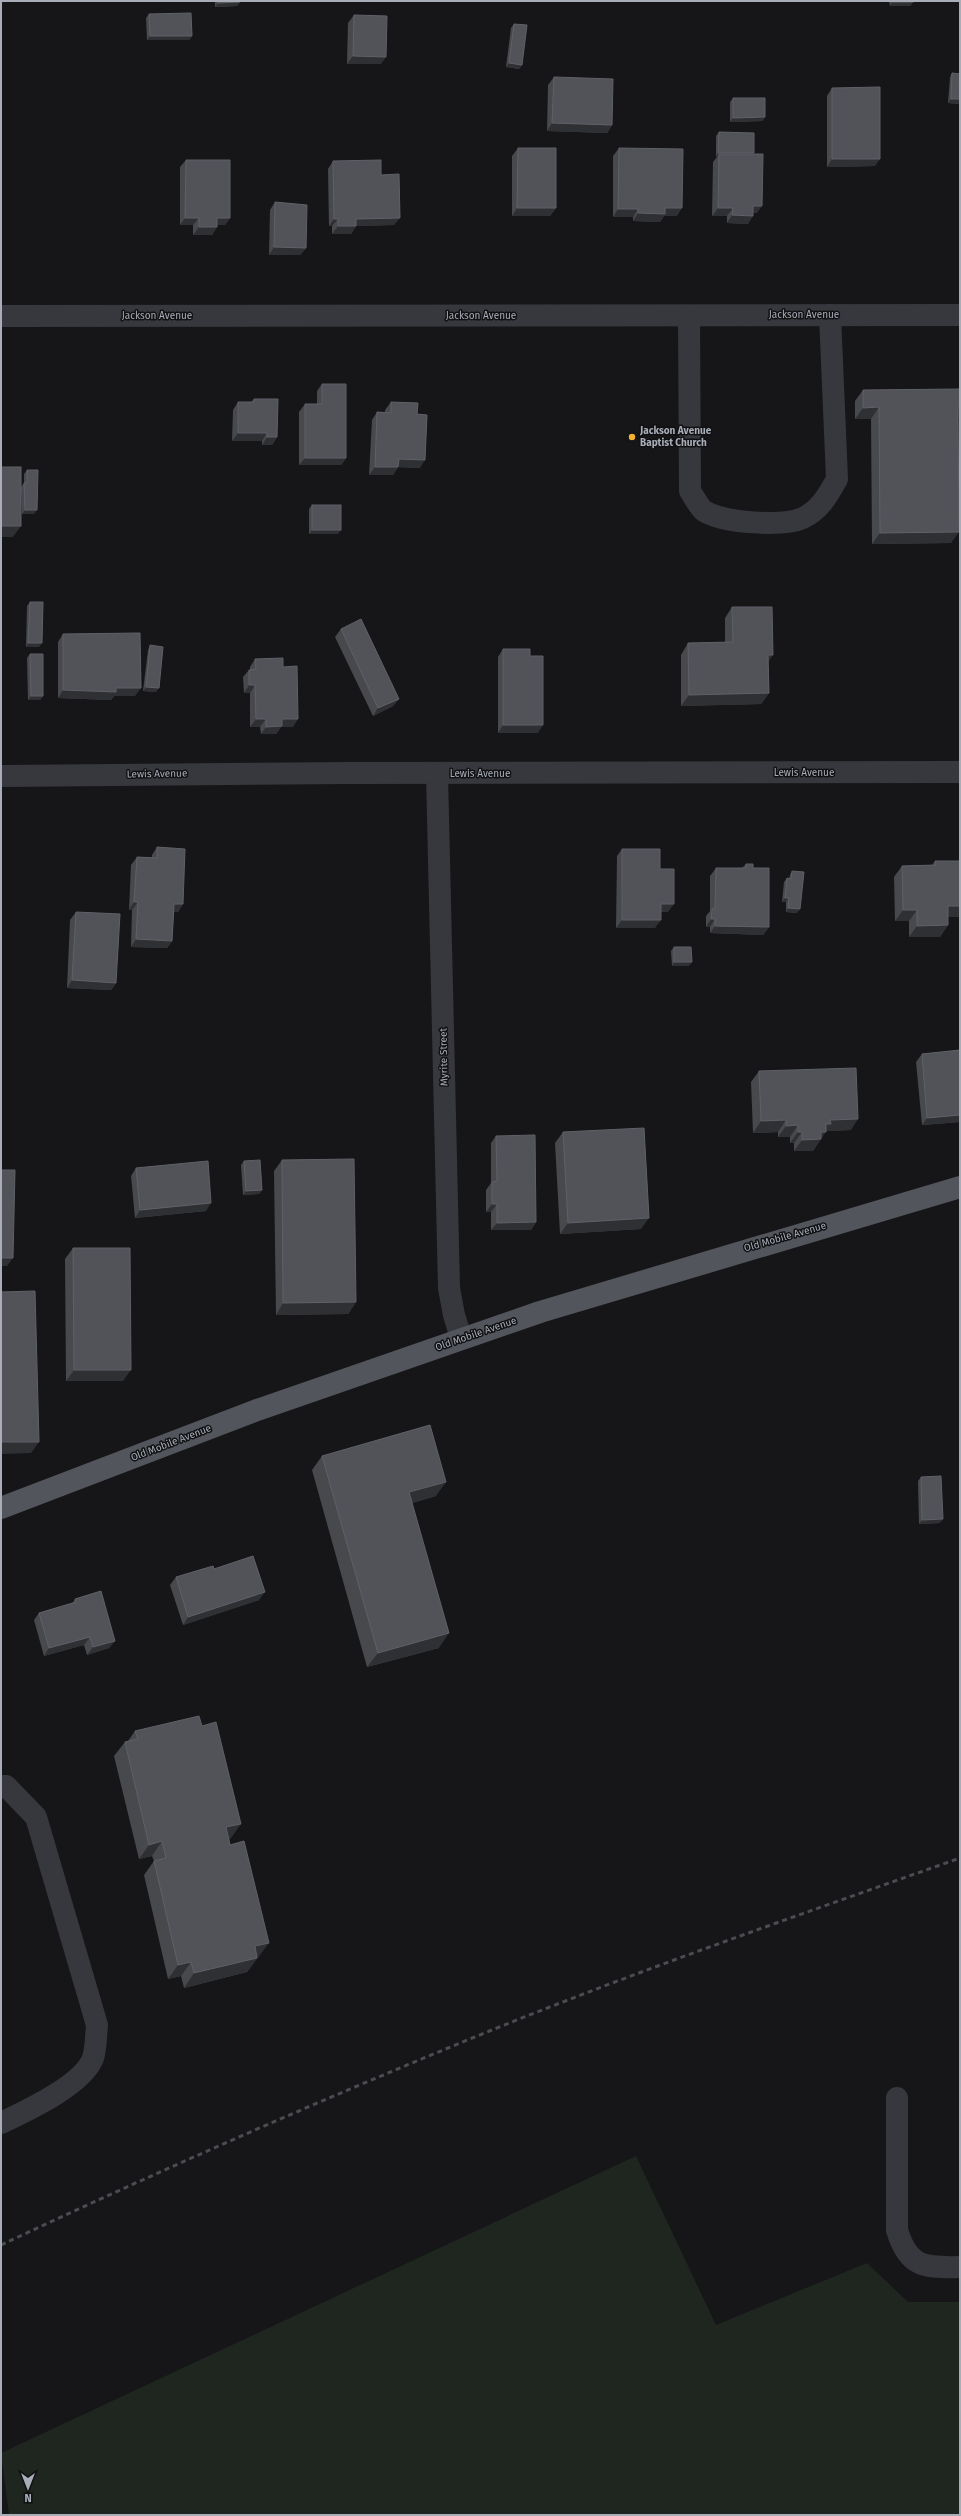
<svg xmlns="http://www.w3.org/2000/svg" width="961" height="2516" font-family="'Fira Sans',sans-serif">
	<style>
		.green { fill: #1e261f }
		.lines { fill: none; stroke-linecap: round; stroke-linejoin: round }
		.minor { stroke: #37383d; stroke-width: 22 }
		.major { stroke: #53555c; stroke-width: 22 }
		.rail { stroke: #4a4c52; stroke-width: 3; stroke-dasharray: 5 4; stroke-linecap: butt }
		.wall { fill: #47494d }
		.shaded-wall { fill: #2f3033 }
		.building { fill: #525359; stroke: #5f6168 }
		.poi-dot { fill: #f2b134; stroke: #111113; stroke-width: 1.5 }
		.labels { text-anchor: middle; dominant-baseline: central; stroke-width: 3; stroke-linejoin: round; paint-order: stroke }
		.street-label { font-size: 10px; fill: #a8adb8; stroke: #111113 }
		.poi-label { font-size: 10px; font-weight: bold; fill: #a8adb8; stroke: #111113; text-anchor: start }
	</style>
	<rect width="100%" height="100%" fill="#161618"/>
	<path class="green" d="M636,2156L716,2325L867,2263L908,2302H960V2515H9L1,2453Z"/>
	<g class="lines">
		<g class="minor">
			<path d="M1,316L960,315"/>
			<path d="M689,316L690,491C694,497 699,507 704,511C724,523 783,527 803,518C820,510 828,495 837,479L830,315"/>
			<path d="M437,774L449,1288L454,1315L461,1338"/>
			<path d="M1,776L349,773L960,772"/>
			<path d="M1,1786H6L36,1817L97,2025C96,2035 96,2049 93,2058C83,2085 26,2111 1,2123"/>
			<path d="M897,2098V2230C908,2267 924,2268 960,2267"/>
		</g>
		<path class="major" d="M1,1508L257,1410L540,1312L960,1187"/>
		<path class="rail" d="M1,2245C161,2170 323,2099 487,2032C642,1969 802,1914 960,1858"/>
	</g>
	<g class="wall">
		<path d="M215,1H240V2L237,6L215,7Z"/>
		<path d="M889,1H913V2L910,6H890Z"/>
		<path d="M149,14L192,36L189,40H147L146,18Z"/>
		<path d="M354,15L381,64H347L348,23Z"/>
		<path d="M514,24L522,65L519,69L506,67L511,28Z"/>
		<path d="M952,73L960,74V104L948,103L950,77Z"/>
		<path d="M554,77L612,125L607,133L547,131L548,85Z"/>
		<path d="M832,88L875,166L827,167V96Z"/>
		<path d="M733,98L763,121L730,122V102Z"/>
		<path d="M719,132L754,153L753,154L757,213H753L748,224L727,223V216H712L713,162L717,157H716V136Z"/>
		<path d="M518,148L556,208L550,216H512V156Z"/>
		<path d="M619,148L677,216H664L660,222L633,221V217H613V156Z"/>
		<path d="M186,160L230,218L225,225H217V227L212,235H193V225H180V167Z"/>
		<path d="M333,161L381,175L394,225L356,226L351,234H332V226H329L328,169Z"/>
		<path d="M275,202L306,248L300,255H269L270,210Z"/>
		<path d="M322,384L346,458L341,465H299V412L305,404H317V391Z"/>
		<path d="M863,390L958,419L951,543L872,544L871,419H855V401Z"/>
		<path d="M254,399L277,437L272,445H262V441H232L233,410L238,402H251Z"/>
		<path d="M391,402L417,414L420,468L398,467L393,475H369L372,420L377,412H385V410Z"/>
		<path d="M27,470L34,514H22L21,487L24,483V474Z"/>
		<path d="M312,505L338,534H309V509Z"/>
		<path d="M30,602L39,647H26L27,606Z"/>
		<path d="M732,607L768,663L769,693L761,704L681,706V655L688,643H725V618Z"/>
		<path d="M341,629L399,699L393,706L373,716L335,637Z"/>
		<path d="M63,634L135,696H114L111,700L58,698V642Z"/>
		<path d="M150,645L156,692L143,691L148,650Z"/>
		<path d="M503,649L530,656L538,733H498V657Z"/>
		<path d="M30,654L43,696L40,700H28L27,658Z"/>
		<path d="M255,659L283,667L293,727H281L276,734H261L260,727H250V693H244L243,677L249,670H250V667Z"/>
		<path d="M157,847L183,904L178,912H174L172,941L167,948L131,947L132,910H129L131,865L137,857L152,858V855Z"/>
		<path d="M622,849L660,869L668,912H661L655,928H616L617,856Z"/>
		<path d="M935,861H960V917H948V925L940,937H909V921H895L894,877L902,866L932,865Z"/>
		<path d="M746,864L753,868L769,927L763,935L710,933V927H706V916L710,911V876L716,868H742Z"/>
		<path d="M792,871L797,913L786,912V902H782L784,882L787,878L789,879L790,875Z"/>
		<path d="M76,912L116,983L111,990L67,988L70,920Z"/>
		<path d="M674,947L689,966H672L671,951Z"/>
		<path d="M960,1050V1122L922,1125L916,1062L922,1054Z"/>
		<path d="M759,1071L851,1130L826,1131L813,1151H794V1143H790V1137H778V1132L753,1133L751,1082Z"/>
		<path d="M563,1132L641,1229L560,1234L555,1143Z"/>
		<path d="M496,1136L536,1222L531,1230H491V1212H486V1190L491,1183V1143Z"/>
		<path d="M282,1160L356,1302L348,1314L276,1315L274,1171Z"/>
		<path d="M244,1161L262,1190L259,1194L243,1195L241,1165Z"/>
		<path d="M136,1168L206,1211L135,1218L131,1176Z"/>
		<path d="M73,1248L123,1381H66L65,1259Z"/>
		<path d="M960,1455V1471H959L960,1456Z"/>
		<path d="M322,1456L436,1496L412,1503L439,1648L367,1667L312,1470Z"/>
		<path d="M921,1477L940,1523L919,1524L918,1481Z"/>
		<path d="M214,1569L259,1600L183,1625L170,1585L176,1577Z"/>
		<path d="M75,1599L115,1641L109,1648L87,1655L84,1645L44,1656L34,1620L39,1613L72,1604Z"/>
		<path d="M135,1731L231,1838L229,1839L258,1958H257L247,1972L184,1988L181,1976L168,1979L144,1875L154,1861L152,1856L139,1859L114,1756L125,1742L128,1741Z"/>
	</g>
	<g class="shaded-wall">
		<path d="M240,2L237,6L215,7L218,3Z"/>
		<path d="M892,2H913L910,6H890Z"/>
		<path d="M150,36H192L189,40H147Z"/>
		<path d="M353,56L386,57L381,64H347Z"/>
		<path d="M509,63L522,65L519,69L506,67Z"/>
		<path d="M951,99H960V104L948,103Z"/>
		<path d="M765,117L763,121L730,122L733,118Z"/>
		<path d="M552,123L612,125L607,133L547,131Z"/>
		<path d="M718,153H754L751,157L719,154L717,157H716Z"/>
		<path d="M832,159H880L875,166L827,167Z"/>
		<path d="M753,206H762L757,213H748Z"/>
		<path d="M517,208H556L550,216H512Z"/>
		<path d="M665,208H682L677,216H664L660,222L633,221L638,213Z"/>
		<path d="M718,208H733L727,216H712Z"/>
		<path d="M618,209H638L633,217H613Z"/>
		<path d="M732,215L753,216L748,224L727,223Z"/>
		<path d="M185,218H199L193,225H180Z"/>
		<path d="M217,218H230L225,225H212Z"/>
		<path d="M400,218L394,225L356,226L351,234H332L338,226L356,219Z"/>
		<path d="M334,219H338L332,226H329Z"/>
		<path d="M199,227H217L212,235H193Z"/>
		<path d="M274,247L306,248L300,255H269Z"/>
		<path d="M879,407L871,419H855L863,408Z"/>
		<path d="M958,407H960V418L950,419Z"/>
		<path d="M238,433H267L262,441H232Z"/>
		<path d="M267,437H277L272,445H262Z"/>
		<path d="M305,458H346L341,465H299Z"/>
		<path d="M399,459L425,460L420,468L393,467Z"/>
		<path d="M375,467H398L393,475H369Z"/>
		<path d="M25,510H37L34,514H22Z"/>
		<path d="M1,526H21L13,537H1Z"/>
		<path d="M312,530H341L338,534H309Z"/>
		<path d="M959,532L951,543L872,544L880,533Z"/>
		<path d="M28,643H42L39,647H26Z"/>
		<path d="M768,655H773L765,667Z"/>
		<path d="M249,685H255L250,693H244Z"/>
		<path d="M146,687L159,688L156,692L143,691Z"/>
		<path d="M116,688H141L135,696H114L111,700L58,698L63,690Z"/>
		<path d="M769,693L761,704L681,706L689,695Z"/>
		<path d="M31,696H43L40,700H28Z"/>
		<path d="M399,699L393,706L373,716L378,708Z"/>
		<path d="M256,719H266L260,727H250Z"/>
		<path d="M282,719H298L293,727H281L276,734H261L266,727Z"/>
		<path d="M503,725H543L538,733H498Z"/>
		<path d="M785,898H789L786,902H782Z"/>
		<path d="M134,902H138L132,910H129Z"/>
		<path d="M174,904H183L178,912H169Z"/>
		<path d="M661,904H674L668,912H656Z"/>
		<path d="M948,906H960V917H940Z"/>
		<path d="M788,908L800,909L797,913L786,912Z"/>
		<path d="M903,910H917L909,921H895Z"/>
		<path d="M711,919H715L710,927H706Z"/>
		<path d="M622,920H661L655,928H616Z"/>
		<path d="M948,925L940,937H909L917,926Z"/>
		<path d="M715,926L769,927L763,935L710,933Z"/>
		<path d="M136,939L172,941L167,948L131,947Z"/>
		<path d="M674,962H692L689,966H672Z"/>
		<path d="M72,980L116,983L111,990L67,988Z"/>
		<path d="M960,1115V1122L922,1125L927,1118Z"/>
		<path d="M858,1119L851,1130L826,1131L821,1139L813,1151H794L802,1140L826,1124L830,1120Z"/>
		<path d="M786,1120L778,1132L753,1133L761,1121Z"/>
		<path d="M798,1125L790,1137H778L786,1126Z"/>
		<path d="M798,1132H802L794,1143H790Z"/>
		<path d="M262,1190L259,1194L243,1195L246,1191Z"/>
		<path d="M211,1203L206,1211L135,1218L140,1210Z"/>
		<path d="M492,1204H497L491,1212H486Z"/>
		<path d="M649,1218L641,1229L560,1234L568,1223Z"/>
		<path d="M536,1222L531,1230H491L497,1223Z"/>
		<path d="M1,1258H13L7,1266H1Z"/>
		<path d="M356,1302L348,1314L276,1315L283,1303Z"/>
		<path d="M74,1370H131L123,1381H66Z"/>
		<path d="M1,1442H39L31,1453L1,1454Z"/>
		<path d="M446,1482L436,1496L399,1507L409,1492Z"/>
		<path d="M943,1519L940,1523L919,1524L922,1520Z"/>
		<path d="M265,1592L259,1600L183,1625L188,1617Z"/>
		<path d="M449,1633L439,1648L367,1667L378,1653Z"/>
		<path d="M90,1637L84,1645L44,1656L49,1648Z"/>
		<path d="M115,1641L109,1648L87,1655L93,1647Z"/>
		<path d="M241,1824L231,1838L216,1842L226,1827Z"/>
		<path d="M162,1841L152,1856L139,1859L149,1845Z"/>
		<path d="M269,1943L247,1972L184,1988L194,1973L255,1946Z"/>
		<path d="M191,1962L181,1976L168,1979L178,1965Z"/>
	</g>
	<g class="building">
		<path d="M218,1H240V2L218,3Z"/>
		<rect x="892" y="1" width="21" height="1"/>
		<path d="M191,13L192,36H150L149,14Z"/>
		<path d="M354,15L387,16L386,57L353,56Z"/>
		<path d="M514,24L527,25L522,65L509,63Z"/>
		<path d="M952,73L960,74V99H951Z"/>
		<path d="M554,77L613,79L612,125L552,123Z"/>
		<path d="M880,87V159H832V88Z"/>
		<path d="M733,98H765V117L733,118Z"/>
		<path d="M719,132L754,133V153H718Z"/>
		<path d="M518,148H556V208H517Z"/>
		<path d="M619,148L683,149L682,208H665V214L638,213V209H618Z"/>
		<path d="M719,154H763L762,206H753V216L732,215L733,208H718Z"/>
		<path d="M186,160H230V218H217V227H199V218H185Z"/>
		<path d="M381,160V175L399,174L400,218L356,219V226H338V219H334L333,161Z"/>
		<path d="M275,202L307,205L306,248L274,247Z"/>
		<path d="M322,384H346V458H305V404H322Z"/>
		<path d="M960,389V407H958L959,532L880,533L879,407L863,408V390Z"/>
		<path d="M254,399H278L277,437H267V433H238V402H254Z"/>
		<path d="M391,402L418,403L417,414L427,415L425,460L399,459L398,467H375L377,412L391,413Z"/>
		<rect x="1" y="467" width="20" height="59"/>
		<path d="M27,470H38L37,510H25L24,483H27Z"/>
		<rect x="312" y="505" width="29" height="25"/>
		<path d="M30,602H43L42,643H28Z"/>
		<path d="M732,607H772L773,655H768L769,693L689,695L688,643L733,642Z"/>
		<path d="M361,619L399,699L378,708L341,629Z"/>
		<path d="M140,633L141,688H116V692L63,690V634Z"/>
		<path d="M150,645L163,647L159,688L146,687Z"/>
		<path d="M503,649H530V656H543V725H503Z"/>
		<path d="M30,654H43V696H31Z"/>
		<path d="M283,658V667L297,666L298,719H282V726L266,727V719H256L255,685H249V670L256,669L255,659Z"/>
		<path d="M157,847L185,849L183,904H174L172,941L136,939L138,902H134L137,857L157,858Z"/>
		<path d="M622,849H660V869H674V904H661V920H622Z"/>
		<path d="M935,861H960V906H948V925L917,926V910H903L902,866L936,865Z"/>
		<path d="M746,864H753V868H769V927L715,926V919H711L712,909H715L716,868H746Z"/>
		<path d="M792,871L804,872L800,909L788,908L789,898H785L787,878L791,879Z"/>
		<path d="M76,912L120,914L116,983L72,980Z"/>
		<path d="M674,947H691L692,962H674Z"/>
		<path d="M960,1050V1115L927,1118L922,1054Z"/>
		<path d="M856,1068L858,1119L830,1120L831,1124H826V1132H821V1139L802,1140V1132H798V1125L786,1126V1120L761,1121L759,1071Z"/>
		<path d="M644,1128L649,1218L568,1223L563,1132Z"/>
		<path d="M535,1135L536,1222L497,1223V1204H492V1182L497,1181L496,1136Z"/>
		<path d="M354,1159L356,1302L283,1303L282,1160Z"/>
		<path d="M260,1160L262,1190L246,1191L244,1161Z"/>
		<path d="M208,1161L211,1203L140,1210L136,1168Z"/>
		<path d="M1,1170H15L13,1258H1Z"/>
		<path d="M73,1248H130L131,1370H74Z"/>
		<path d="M35,1291L39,1442H1V1292Z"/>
		<path d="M430,1425L446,1482L409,1492L449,1633L378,1653L322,1456Z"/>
		<path d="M941,1476L943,1519L922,1520L921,1477Z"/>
		<path d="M253,1556L265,1592L188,1617L176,1577L213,1566L214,1569Z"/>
		<path d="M101,1591L115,1641L93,1647L90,1637L49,1648L39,1613L76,1602L75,1599Z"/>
		<path d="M199,1716L202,1726L216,1722L241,1824L226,1827L230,1845L244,1841L269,1943L255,1946L257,1958L194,1973L191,1962L178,1965L154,1861L166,1858L162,1841L149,1845L125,1742L138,1739L135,1731Z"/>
	</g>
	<circle class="poi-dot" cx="632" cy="437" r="4"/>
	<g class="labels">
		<g class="street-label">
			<text x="804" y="315">Jackson Avenue</text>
			<text x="157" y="316">Jackson Avenue</text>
			<text x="481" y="316">Jackson Avenue</text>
			<text x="804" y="773">Lewis Avenue</text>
			<text transform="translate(157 774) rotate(-1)">Lewis Avenue</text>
			<text x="480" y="774">Lewis Avenue</text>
			<text transform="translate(444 1057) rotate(-91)">Myrite Street</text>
			<text transform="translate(785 1237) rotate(-16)">Old Mobile Avenue</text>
			<text transform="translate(476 1334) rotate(-19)">Old Mobile Avenue</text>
			<text transform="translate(171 1443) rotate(-21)">Old Mobile Avenue</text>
		</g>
		<g class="poi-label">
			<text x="640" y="431">Jackson Avenue<tspan x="640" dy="12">Baptist Church</tspan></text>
		</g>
	</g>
	<rect width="961" height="2516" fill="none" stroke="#a8adb8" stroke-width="4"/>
	<g transform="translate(28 2488) rotate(180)" stroke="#111113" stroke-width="3" paint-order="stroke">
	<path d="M0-3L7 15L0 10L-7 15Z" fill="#a8adb8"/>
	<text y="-6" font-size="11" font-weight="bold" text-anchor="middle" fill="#a8adb8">N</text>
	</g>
</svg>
